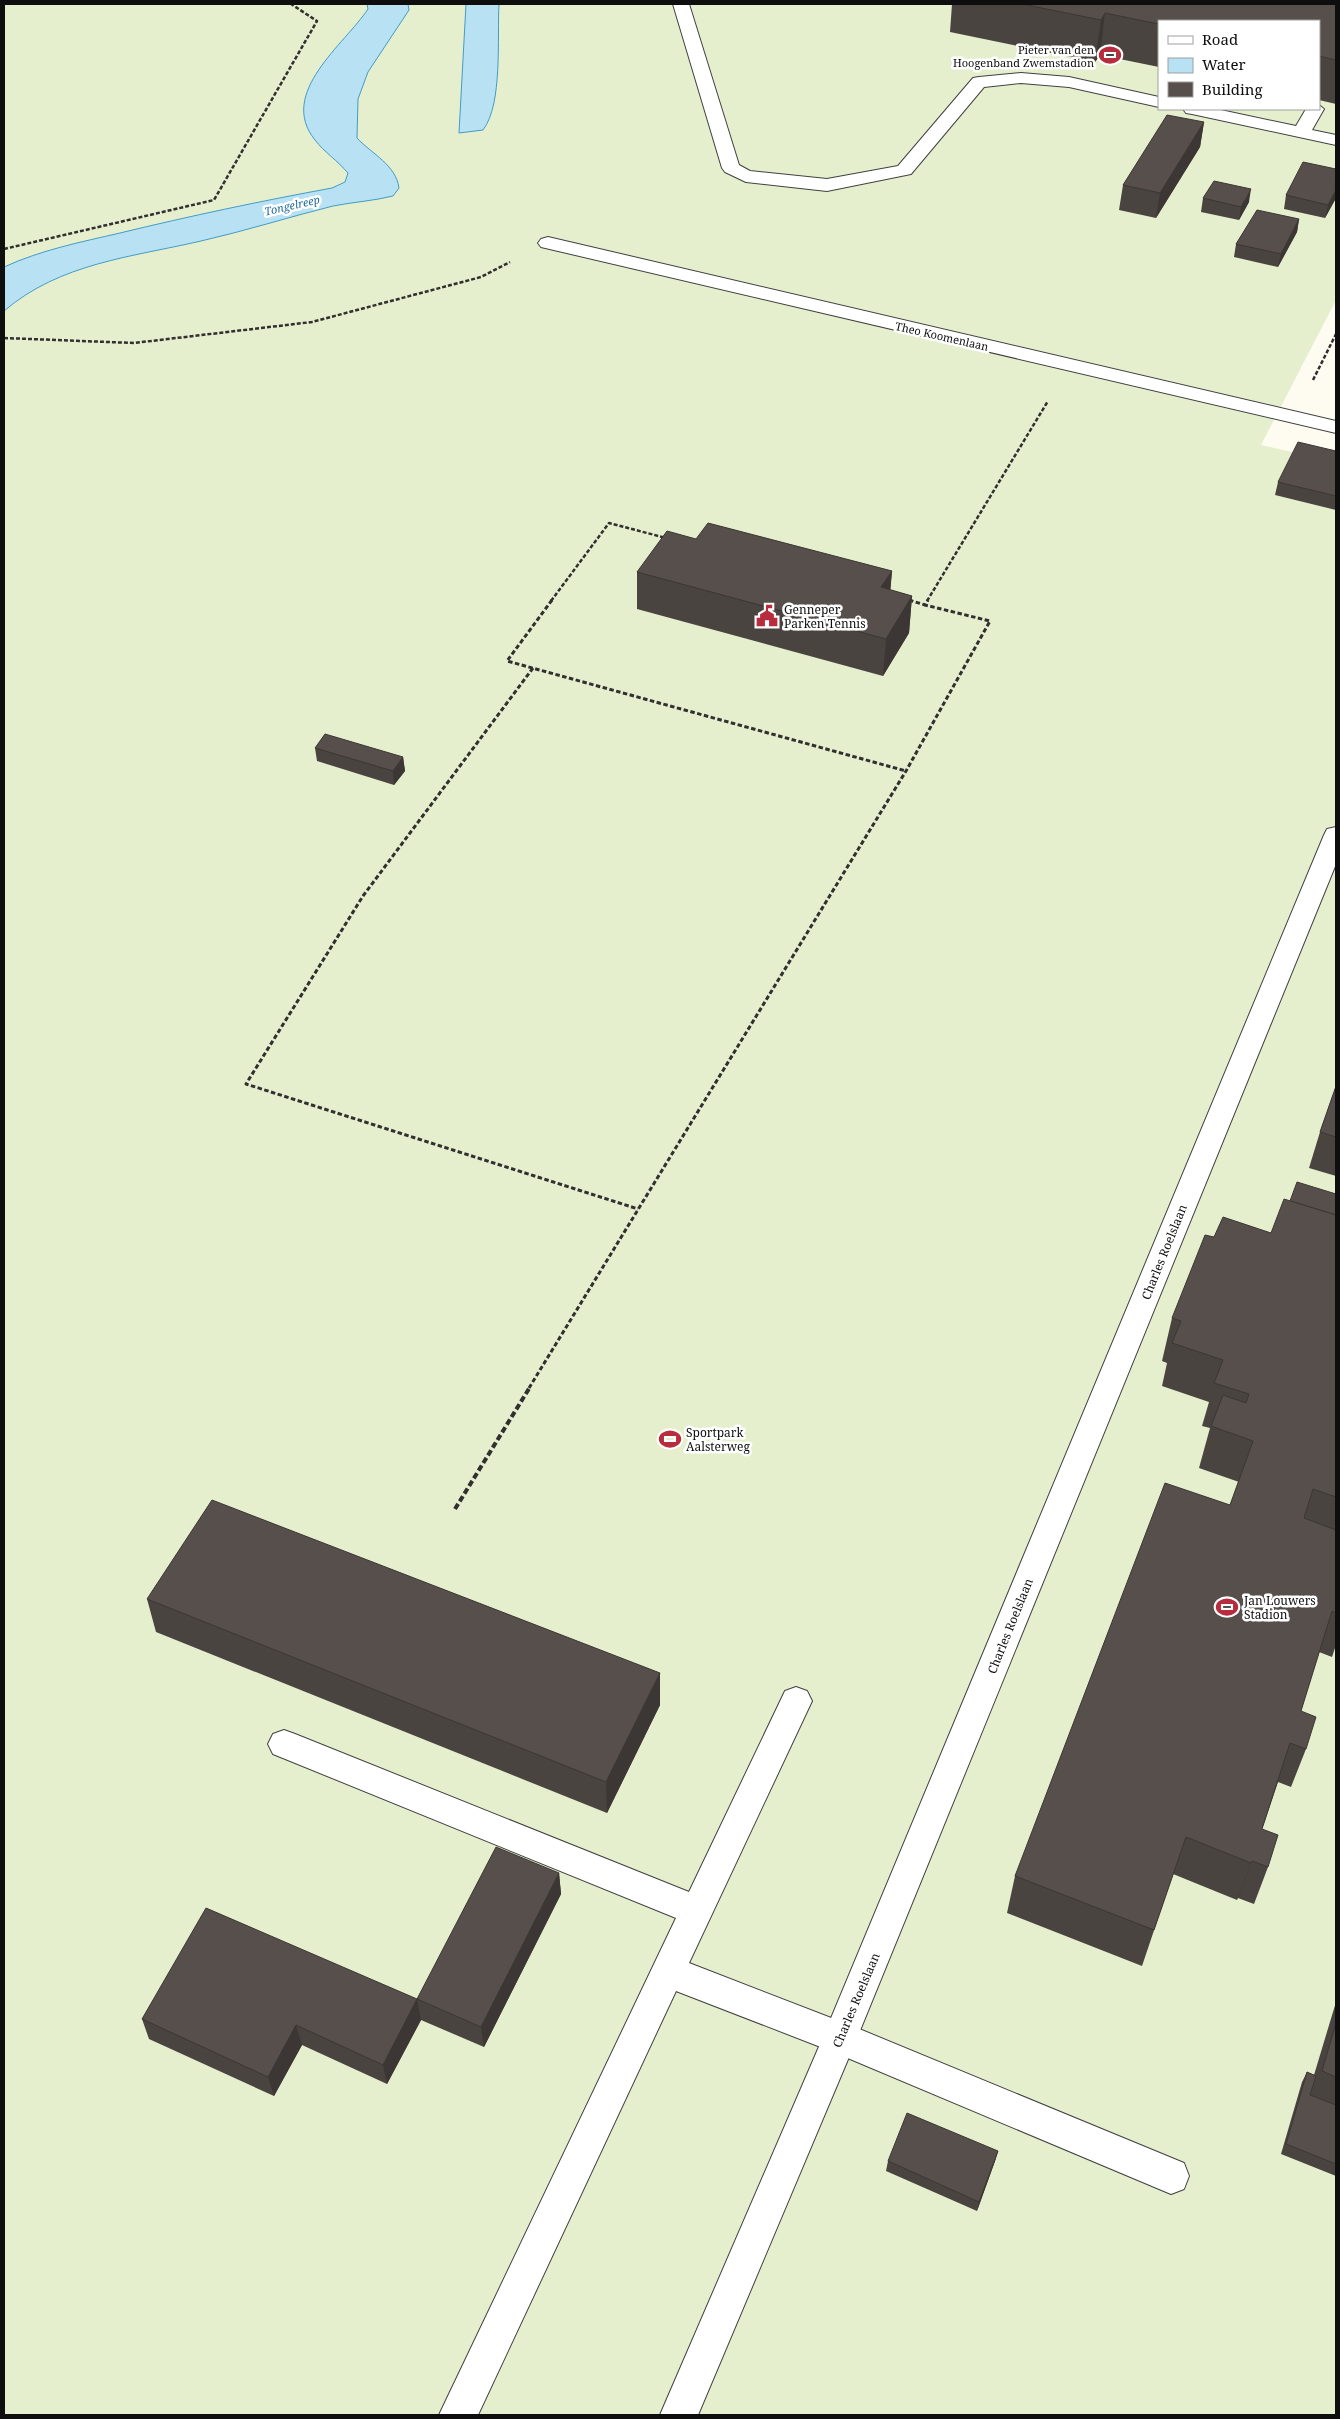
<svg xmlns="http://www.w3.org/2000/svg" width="1340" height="2419" font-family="'Noto Serif',serif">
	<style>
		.pitch { fill: #e5efcd; fill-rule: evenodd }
		.water { fill: #b8e1f3; stroke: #439bc6 }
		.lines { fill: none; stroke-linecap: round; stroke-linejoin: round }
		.service-casing { stroke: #414141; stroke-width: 2 }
		.minor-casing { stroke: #414141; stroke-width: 2 }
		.path-far2 { stroke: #303030; stroke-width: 2.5; stroke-dasharray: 4 2; stroke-linecap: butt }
		.path-far1 { stroke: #303030; stroke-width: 3; stroke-dasharray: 4.5 2.5; stroke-linecap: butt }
		.path { stroke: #303030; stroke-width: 4; stroke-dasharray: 6 3; stroke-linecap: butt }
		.service { fill: #fff; fill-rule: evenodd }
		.minor { fill: #fff; fill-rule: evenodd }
		.wall { fill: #4a4440 }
		.shaded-wall { fill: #3c3734 }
		.building { fill: #564f4b; stroke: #3c3734 }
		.labels { text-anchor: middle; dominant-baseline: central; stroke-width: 5; stroke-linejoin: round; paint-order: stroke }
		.far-poi-label { font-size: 11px; fill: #0e0e0e; stroke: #fff; text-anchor: end }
		.far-water-label { font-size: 11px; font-style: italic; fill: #1e6c9a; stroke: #fff }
		.far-street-label { font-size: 11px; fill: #0e0e0e; stroke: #fff }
		.poi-label { font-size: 12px; fill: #0e0e0e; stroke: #fff; text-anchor: start }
		.street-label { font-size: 12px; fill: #0e0e0e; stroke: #fff }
	</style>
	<rect width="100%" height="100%" fill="#fefbf0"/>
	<path class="pitch" d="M4,4H1336V300L1261,445L1336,462V2415H4ZM1159,21H1319V109H1159Z"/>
	<g class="water">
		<path d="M367,4H408L409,10L368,72L358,99L357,138C372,154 396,165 399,188L393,196C373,201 353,202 333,206C289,217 245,231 201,241C132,257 60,263 4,311V267C41,250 81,242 120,233C190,216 261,201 332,188L345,182L348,173C338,161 324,152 315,140C277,93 345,44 368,9Z"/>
		<path d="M466,4H499C497,37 503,104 483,130L459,133Z"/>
	</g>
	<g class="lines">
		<g class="service-casing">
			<g id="service">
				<path d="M673,4H689L739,165L750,171L827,179L898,166L973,78L979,77L1021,73L1069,77L1159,97V107L1069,87L1021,83L984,87L911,174L827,191L746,182L725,172L722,168Z"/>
				<path d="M1319,105L1324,109L1312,130L1336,135V145L1192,114L1186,113L1183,109H1216L1296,126L1306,109H1319Z"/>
				<path d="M548,237L1336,421V433L541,247L538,243L541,239Z"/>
				<path d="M796,1687L807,1691L812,1701L689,1963L852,2026L1184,2163L1189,2176L1184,2189L1171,2194L831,2051L676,1991L478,2415H439L676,1918L273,1754L268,1744L273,1734L284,1730L295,1734L689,1892L785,1691Z"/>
			</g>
		</g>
		<g class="minor-casing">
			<path id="minor" d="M1336,827V864L857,2038L698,2415H660L824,2035L1324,835L1327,829Z"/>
		</g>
		<g class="path-far2">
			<path d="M4,249L214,200L317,21L291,4"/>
			<path d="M4,338L134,343L312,322L481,277L510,262"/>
			<path d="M1313,380L1336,334"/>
			<path d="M909,600L912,601"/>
			<path d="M551,601L609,523L666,538"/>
			<path d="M927,601L1048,401"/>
		</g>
		<g class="path-far1">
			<path d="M552,600L507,661L906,771"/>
			<path d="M909,600L925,605"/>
			<path d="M533,668L363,896L246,1084L638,1209"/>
			<path d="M529,1388L906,771L990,621L925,605L928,600"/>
		</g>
		<path class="path" d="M455,1509L530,1387"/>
		<use href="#service" class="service"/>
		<use href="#minor" class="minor"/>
	</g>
	<g class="wall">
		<path d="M952,4H1336V104L1319,100V21H1159V67L1100,55L1095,62L950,32Z"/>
		<path d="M1204,122L1200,147L1156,218L1119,210L1123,185Z"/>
		<path d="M1336,169V198L1325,218L1284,209L1286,195Z"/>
		<path d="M1203,198L1249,202L1239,220L1201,212Z"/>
		<path d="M1299,219L1297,232L1278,267L1234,257L1236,244Z"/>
		<path d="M1336,451V510L1275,495L1278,482Z"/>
		<path d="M696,539L892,571L890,590L912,596L909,633L883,676L637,609V572Z"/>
		<path d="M315,748L403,757L405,771L394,785L317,761Z"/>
		<path d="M1336,1086V1176L1309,1168L1320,1132Z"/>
		<path d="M1336,1194V1645L1332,1657L1319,1652L1301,1711L1306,1749L1291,1787L1278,1782L1262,1829L1268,1867L1254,1904L1238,1898L1237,1900L1173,1874L1142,1966L1007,1913L1015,1876L1230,1505L1239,1482L1199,1468L1210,1428L1202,1426L1209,1402L1162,1386L1167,1363L1162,1361L1172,1318L1214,1237L1271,1233L1290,1201Z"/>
		<path d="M147,1599L660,1673V1705L607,1813L156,1632Z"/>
		<path d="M559,1873L561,1894L484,2047L421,2020L387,2084L302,2045L274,2096L149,2039L142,2019L417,1999Z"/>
		<path d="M1336,2002V2176L1281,2154L1302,2082L1307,2072L1314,2075Z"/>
		<path d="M998,2151L995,2161L977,2211L886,2171L888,2161Z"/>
	</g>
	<g class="shaded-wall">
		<path d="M1105,13L1100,55L1095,62L1101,20Z"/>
		<path d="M1204,122L1200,147L1156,218L1160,193Z"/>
		<path d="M1251,189L1249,202L1239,220L1241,207Z"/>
		<path d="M1336,190V198L1325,218L1328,205Z"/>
		<path d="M1299,219L1297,232L1278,267L1281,254Z"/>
		<path d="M892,571L889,608L881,587Z"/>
		<path d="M912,596L909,633L883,676L886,639Z"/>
		<path d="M403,757L405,771L394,785L393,771Z"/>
		<path d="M660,1673V1705L607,1813L606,1782Z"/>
		<path d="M1252,1861L1238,1898L1237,1900L1251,1863Z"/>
		<path d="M559,1873L561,1894L484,2047L481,2027Z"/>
		<path d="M417,1999L421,2020L387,2084L383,2065Z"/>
		<path d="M296,2025L302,2045L274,2096L268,2077Z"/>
		<path d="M998,2151L995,2161L977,2211L979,2202Z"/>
	</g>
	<g class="building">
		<path d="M1022,4H1336V60L1319,56V21H1159V24L1105,13L1101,20Z"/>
		<path d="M1167,115L1204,122L1160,193L1123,185Z"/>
		<path d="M1303,162L1336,169V190L1328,205L1286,195Z"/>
		<path d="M1214,181L1251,189L1241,207L1203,198Z"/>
		<path d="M1257,210L1299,219L1281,254L1236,244Z"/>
		<path d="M1298,442L1336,451V496L1278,482Z"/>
		<path d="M708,523L892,571L881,587L912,596L886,639L637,572L667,531L696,539Z"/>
		<path d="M325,734L403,757L393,771L315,748Z"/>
		<path d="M1336,1086V1137L1320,1132Z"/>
		<path d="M1297,1182L1336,1194V1215L1290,1201Z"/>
		<path d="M1284,1199L1336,1215V1497L1313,1489L1304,1518L1336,1530V1613L1332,1611L1301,1711L1316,1717L1306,1749L1290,1743L1262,1829L1278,1835L1268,1867L1252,1861L1251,1863L1186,1837L1154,1930L1015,1876L1165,1483L1230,1505L1253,1441L1211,1426L1223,1395L1246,1403L1249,1394L1214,1383L1223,1360L1172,1343L1181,1321L1172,1318L1205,1235L1214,1237L1223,1217L1271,1233Z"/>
		<path d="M212,1500L660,1673L606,1782L147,1599Z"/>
		<path d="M496,1847L559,1873L481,2027L417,1999Z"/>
		<path d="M206,1908L417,1999L383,2065L296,2025L268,2077L142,2019Z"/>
		<path d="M1336,2023V2077L1322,2071Z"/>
		<path d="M1307,2072L1316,2076L1310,2095L1336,2105V2164L1286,2144Z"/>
		<path d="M907,2113L998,2151L979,2202L888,2161Z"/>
	</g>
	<defs>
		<g id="stadium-bare" transform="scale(1.725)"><path d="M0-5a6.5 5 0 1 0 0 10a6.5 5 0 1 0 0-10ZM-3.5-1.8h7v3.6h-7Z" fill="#b72d3d" stroke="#fff" stroke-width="2.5" paint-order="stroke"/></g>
		<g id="civic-bare" transform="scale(1.725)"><path d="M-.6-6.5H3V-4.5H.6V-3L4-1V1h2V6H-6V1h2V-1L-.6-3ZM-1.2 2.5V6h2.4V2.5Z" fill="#b72d3d" stroke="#fff" stroke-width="2.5" paint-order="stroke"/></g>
	</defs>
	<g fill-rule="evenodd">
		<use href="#stadium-bare" x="1110" y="55"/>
		<use href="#civic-bare" x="767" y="616"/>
		<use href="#stadium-bare" x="670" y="1439"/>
		<use href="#stadium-bare" x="1227" y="1607"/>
	</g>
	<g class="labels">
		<g class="far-poi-label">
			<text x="1094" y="49">Pieter van den<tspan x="1094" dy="13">Hoogenband Zwemstadion</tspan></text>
		</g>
		<g class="far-water-label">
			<text transform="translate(292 205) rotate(-13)">Tongelreep</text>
		</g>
		<g class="far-street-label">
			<text transform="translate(942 336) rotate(13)">Theo Koomenlaan</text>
		</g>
		<g class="poi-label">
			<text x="784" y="609">Genneper<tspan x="784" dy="14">Parken Tennis</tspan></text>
			<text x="686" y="1432">Sportpark<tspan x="686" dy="14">Aalsterweg</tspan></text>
			<text x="1244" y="1600">Jan Louwers<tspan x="1244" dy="14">Stadion</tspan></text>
		</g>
		<g class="street-label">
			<text transform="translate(1164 1252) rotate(-68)">Charles Roelslaan</text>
			<text transform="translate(1010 1626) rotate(-68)">Charles Roelslaan</text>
			<text transform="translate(856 2000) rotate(-67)">Charles Roelslaan</text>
		</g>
	</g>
	<rect width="1340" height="2419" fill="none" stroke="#0e0e0e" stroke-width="10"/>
	<rect x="1158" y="20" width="162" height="90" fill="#ffffff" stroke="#9f9f9f"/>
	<rect x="1168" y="36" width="25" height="8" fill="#ffffff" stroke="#9f9f9f"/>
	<text x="1202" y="45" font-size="15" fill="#0e0e0e">Road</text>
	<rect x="1168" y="58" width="25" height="15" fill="#b8e1f3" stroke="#9f9f9f"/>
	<text x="1202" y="70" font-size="15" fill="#0e0e0e">Water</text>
	<rect x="1168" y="82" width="25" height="15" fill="#564f4b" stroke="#9f9f9f"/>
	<text x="1202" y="95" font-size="15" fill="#0e0e0e">Building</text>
</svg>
